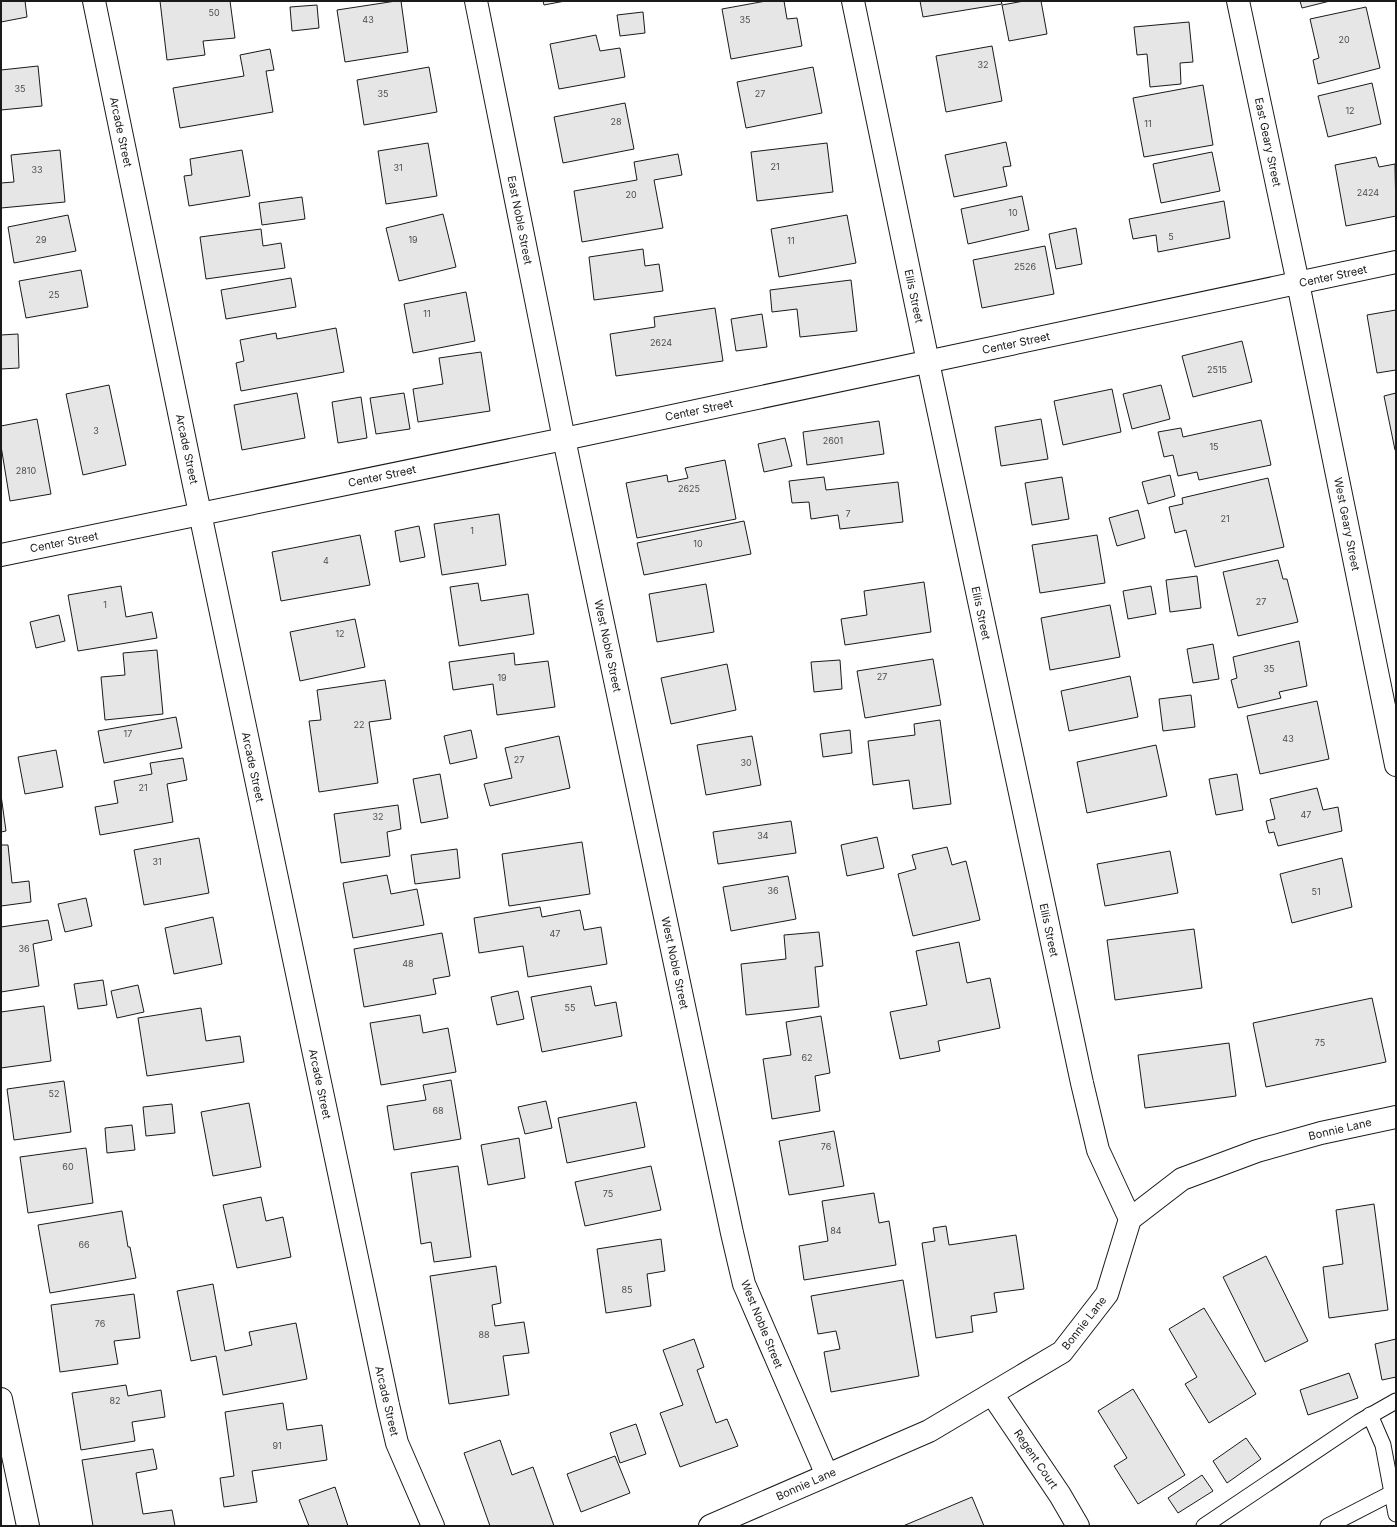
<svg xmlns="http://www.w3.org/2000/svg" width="1397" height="1527" font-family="Inter,sans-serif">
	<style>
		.building { fill: #e6e6e6; stroke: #1a1a1a }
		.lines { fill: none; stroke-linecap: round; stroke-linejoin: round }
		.lane-casing { stroke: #1a1a1a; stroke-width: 17 }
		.street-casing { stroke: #1a1a1a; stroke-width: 24 }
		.lane { stroke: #fff; stroke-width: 15 }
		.street { stroke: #fff; stroke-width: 22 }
		.labels { text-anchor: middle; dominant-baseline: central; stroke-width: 3; stroke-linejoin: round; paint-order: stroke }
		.number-label { font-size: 9px; fill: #4d4d4d }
		.street-label { font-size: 11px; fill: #1a1a1a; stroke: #fff }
	</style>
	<rect width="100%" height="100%" fill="#fff"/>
	<g class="building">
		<path d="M1,1H25L27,17L1,22Z"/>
		<path d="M160,1H230L235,38L203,41L205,55L167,60Z"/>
		<path d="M396,1H401L408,52L345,62L337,10Z"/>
		<path d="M543,1H565L544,5Z"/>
		<path d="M766,1H784L787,19L797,18L802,46L731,59L722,9Z"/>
		<path d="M920,1H1001L1002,4L923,17Z"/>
		<path d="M1024,1H1041L1047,34L1009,41L1002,5Z"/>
		<path d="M1300,1H1330L1302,8Z"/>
		<path d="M317,5L319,28L292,31L290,7Z"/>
		<path d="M1366,7L1380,68L1318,84L1313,60L1319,58L1310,19Z"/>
		<path d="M643,12L645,33L620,36L617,15Z"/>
		<path d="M1189,22L1193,62L1180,63L1181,84L1150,87L1147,54L1137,55L1134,27Z"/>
		<path d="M596,35L600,51L620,48L625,77L559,89L550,44Z"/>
		<path d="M992,46L1002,101L946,112L936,56Z"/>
		<path d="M270,49L274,70L266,71L273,112L180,128L173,88L244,76L240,55Z"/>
		<path d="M38,66L42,106L1,110V70Z"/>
		<path d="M429,67L437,112L364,125L357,80Z"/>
		<path d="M813,67L822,113L746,128L737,82Z"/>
		<path d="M1372,83L1381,124L1328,137L1318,96Z"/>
		<path d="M1203,85L1213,145L1144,157L1133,98Z"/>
		<path d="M625,103L634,149L563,163L554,117Z"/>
		<path d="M1006,142L1011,166L1003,167L1007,186L954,197L945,155Z"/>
		<path d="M428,143L437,196L386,204L378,151Z"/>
		<path d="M827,143L833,192L757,201L751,152Z"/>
		<path d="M60,150L65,202L1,208V183L14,182L11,155Z"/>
		<path d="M242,150L250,196L189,206L184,176L192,175L190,159Z"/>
		<path d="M1212,152L1220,191L1161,203L1153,164Z"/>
		<path d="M678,154L682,175L654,180L663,228L582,242L574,191L637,180L634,162Z"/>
		<path d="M1376,157L1379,167L1395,164L1396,216L1346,226L1335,165Z"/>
		<path d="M1022,196L1029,230L968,244L961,209Z"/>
		<path d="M302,197L305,219L262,225L259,203Z"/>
		<path d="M1224,201L1230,238L1158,252L1156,235L1133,239L1129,219Z"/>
		<path d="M443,214L456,267L399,281L386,228Z"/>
		<path d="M68,215L76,251L14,263L8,227Z"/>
		<path d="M847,215L856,263L779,277L771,229Z"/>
		<path d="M1076,228L1082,264L1056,269L1049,234Z"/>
		<path d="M261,229L263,246L281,243L285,268L206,279L200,237Z"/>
		<path d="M1045,246L1054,294L982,308L973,260Z"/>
		<path d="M643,249L645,266L659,264L663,291L594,300L589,257Z"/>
		<path d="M81,270L88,307L26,318L19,281Z"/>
		<path d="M291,278L296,307L226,319L221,290Z"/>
		<path d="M851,280L857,331L800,337L797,309L772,312L770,290Z"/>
		<path d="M466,292L475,341L413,353L404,304Z"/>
		<path d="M715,308L723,361L616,376L610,334L655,327L654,317Z"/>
		<path d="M1396,310V370L1377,373L1367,315Z"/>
		<path d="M762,314L767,347L736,351L731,319Z"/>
		<path d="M336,328L344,372L241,391L236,363L244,361L240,340L276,333L277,339Z"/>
		<path d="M18,334L19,368L1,369V335Z"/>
		<path d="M1242,341L1252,382L1193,397L1182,356Z"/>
		<path d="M481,352L490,411L418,422L413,389L443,384L439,358Z"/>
		<path d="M109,385L126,465L83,475L66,394Z"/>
		<path d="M1161,385L1170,419L1132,429L1123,394Z"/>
		<path d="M1112,389L1121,432L1063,445L1054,401Z"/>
		<path d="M297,393L305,438L242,450L234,405Z"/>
		<path d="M404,393L410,429L376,434L370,398Z"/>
		<path d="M1396,393V450H1395L1384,396Z"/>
		<path d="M361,397L367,438L338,443L332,402Z"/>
		<path d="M37,419L51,494L10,501L1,446V426Z"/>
		<path d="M1041,419L1048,459L1001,466L995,427Z"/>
		<path d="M1261,420L1271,465L1199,480L1197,472L1178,476L1173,455L1164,457L1158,432L1181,428L1183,437Z"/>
		<path d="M879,421L884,454L807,465L803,432Z"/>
		<path d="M785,438L792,466L764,472L758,444Z"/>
		<path d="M725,460L736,519L637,538L626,483L667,475L668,482L688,478L685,468Z"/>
		<path d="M1170,475L1175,496L1148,504L1142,482Z"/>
		<path d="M824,477L826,490L898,482L903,522L840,529L838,515L811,519L809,502L792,503L789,481Z"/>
		<path d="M1062,477L1069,519L1032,525L1025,483Z"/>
		<path d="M1268,478L1284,547L1195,567L1186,530L1175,533L1169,507L1183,504L1182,498Z"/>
		<path d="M1138,510L1145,538L1117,546L1109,518Z"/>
		<path d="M499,514L506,565L442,575L434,524Z"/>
		<path d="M744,521L751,554L644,575L637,543Z"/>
		<path d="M419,526L425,557L400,562L395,531Z"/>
		<path d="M360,535L370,585L281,601L272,552Z"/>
		<path d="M1097,535L1105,583L1040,593L1032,545Z"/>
		<path d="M1278,560L1283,579H1287L1298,622L1238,636L1223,572Z"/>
		<path d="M1197,576L1201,608L1170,612L1166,580Z"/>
		<path d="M924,582L931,632L845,645L841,619L867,615L864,591Z"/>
		<path d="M478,583L481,601L528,594L534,634L459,646L450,587Z"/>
		<path d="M706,584L714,632L657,642L649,594Z"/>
		<path d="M121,586L126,617L152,612L157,638L78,651L68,595Z"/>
		<path d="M1151,586L1156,614L1128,619L1123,591Z"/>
		<path d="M1110,605L1120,657L1050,670L1041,618Z"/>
		<path d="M59,615L65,641L36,648L30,622Z"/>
		<path d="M355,619L365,667L300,681L290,632Z"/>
		<path d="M1299,641L1307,686L1279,692L1281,698L1238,708L1231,680L1237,678L1233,657Z"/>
		<path d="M1213,644L1219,679L1193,683L1187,649Z"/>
		<path d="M157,650L163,714L105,720L101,677L125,675L123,653Z"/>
		<path d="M514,653L515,665L548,661L555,707L497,715L493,684L453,690L449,662Z"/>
		<path d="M933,659L941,705L865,718L857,671Z"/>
		<path d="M840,660L842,689L814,692L811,662Z"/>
		<path d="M727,664L736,710L671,724L661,678Z"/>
		<path d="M1130,676L1138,717L1069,731L1061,691Z"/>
		<path d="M385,680L391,719L369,722L378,783L319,792L309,721L321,720L317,690Z"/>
		<path d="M1191,695L1195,727L1163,731L1159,699Z"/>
		<path d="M1317,701L1329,759L1260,774L1247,716Z"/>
		<path d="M176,717L182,748L104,763L98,731Z"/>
		<path d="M940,720L951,804L913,809L909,780L873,785L868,741L915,735L914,724Z"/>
		<path d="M471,730L477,758L450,764L444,736Z"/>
		<path d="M850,730L852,753L823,757L820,734Z"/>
		<path d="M559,736L570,788L490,806L484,784L512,778L505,748Z"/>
		<path d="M752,736L761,785L706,795L697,745Z"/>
		<path d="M1156,745L1167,796L1087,813L1077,762Z"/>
		<path d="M56,750L63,787L25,794L18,757Z"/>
		<path d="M183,758L187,780L167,784L173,822L100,835L95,807L118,803L114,781L152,774L150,763Z"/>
		<path d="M440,774L448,818L421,823L413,779Z"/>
		<path d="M1237,774L1243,810L1216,815L1209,779Z"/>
		<path d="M1317,788L1323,810L1338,807L1342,831L1278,846L1274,832L1269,833L1266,821L1275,819L1270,799Z"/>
		<path d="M1,795L6,831L1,832Z"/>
		<path d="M398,805L401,829L387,832L390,856L341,863L334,814Z"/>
		<path d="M791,821L796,853L718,864L713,832Z"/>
		<path d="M877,837L884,868L847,876L841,845Z"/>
		<path d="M199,838L209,893L144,905L134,850Z"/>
		<path d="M582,842L590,894L509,906L502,854Z"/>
		<path d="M1,845H8L12,883L29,881L31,902L1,906Z"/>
		<path d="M947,847L952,865L966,861L980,920L913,936L898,874L916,869L912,855Z"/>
		<path d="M457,849L460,878L415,884L411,855Z"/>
		<path d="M1170,851L1178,893L1105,906L1097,864Z"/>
		<path d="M1342,858L1352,907L1292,923L1280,874Z"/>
		<path d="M387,875L391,894L417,889L424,925L353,938L343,883Z"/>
		<path d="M788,876L796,919L731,931L723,887Z"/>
		<path d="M86,898L92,926L65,932L58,904Z"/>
		<path d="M540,907L542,917L580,910L584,930L601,927L607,964L528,977L523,946L479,953L474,918Z"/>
		<path d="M213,917L222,964L174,974L165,928Z"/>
		<path d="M48,920L52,940L33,944L39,986L1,992V927Z"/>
		<path d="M1194,929L1202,988L1115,1000L1107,940Z"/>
		<path d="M819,932L823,966L815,967L819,1007L746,1015L741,964L786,959L784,935Z"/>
		<path d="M442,933L450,976L433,979L436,994L364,1007L354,949Z"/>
		<path d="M959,942L967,983L990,978L1000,1028L938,1041L940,1051L900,1059L890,1012L927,1005L916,951Z"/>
		<path d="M103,980L107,1005L78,1009L74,984Z"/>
		<path d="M138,985L144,1012L117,1018L111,991Z"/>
		<path d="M591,986L595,1006L616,1002L622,1036L542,1052L531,997Z"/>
		<path d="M518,991L524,1019L497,1025L491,997Z"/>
		<path d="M1372,998L1386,1062L1266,1087L1253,1023Z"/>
		<path d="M44,1006L51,1061L1,1068V1012Z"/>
		<path d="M201,1008L206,1041L240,1036L244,1062L147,1076L138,1018Z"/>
		<path d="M420,1015L423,1033L448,1028L456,1072L381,1085L370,1023Z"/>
		<path d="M821,1016L830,1073L815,1076L820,1111L772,1119L763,1059L791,1055L786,1022Z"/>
		<path d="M1229,1043L1236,1096L1145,1108L1138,1055Z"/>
		<path d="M451,1080L461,1139L394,1150L387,1106L426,1100L423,1085Z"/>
		<path d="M64,1081L71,1132L14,1140L7,1089Z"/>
		<path d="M546,1101L552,1128L525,1134L518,1107Z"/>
		<path d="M636,1102L645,1147L567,1163L558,1118Z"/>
		<path d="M249,1103L261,1167L213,1176L201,1112Z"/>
		<path d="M172,1104L175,1133L146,1136L143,1107Z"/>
		<path d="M132,1125L135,1150L107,1153L105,1128Z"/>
		<path d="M834,1131L844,1186L789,1195L779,1141Z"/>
		<path d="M519,1138L525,1178L488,1185L481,1145Z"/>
		<path d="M86,1148L93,1203L28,1213L20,1157Z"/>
		<path d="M458,1166L471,1257L434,1262L431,1242L421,1244L411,1173Z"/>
		<path d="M651,1166L661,1210L585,1226L575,1182Z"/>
		<path d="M874,1193L879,1223L889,1221L896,1265L804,1280L799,1246L828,1241L822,1201Z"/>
		<path d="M261,1197L266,1221L283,1217L291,1257L237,1268L223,1205Z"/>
		<path d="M1374,1204L1388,1310L1329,1318L1323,1267L1343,1264L1336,1210Z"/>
		<path d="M122,1211L128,1247H130L136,1278L50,1293L38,1225Z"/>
		<path d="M946,1226L949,1245L1016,1235L1024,1289L994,1293L997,1312L971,1316L973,1332L936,1338L922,1243L935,1241L933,1228Z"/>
		<path d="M661,1239L665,1271L647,1274L651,1306L606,1313L597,1249Z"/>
		<path d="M1266,1256L1308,1341L1265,1362L1223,1277Z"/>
		<path d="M496,1266L501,1303L492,1305L495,1326L524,1322L529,1353L503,1356L509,1395L449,1404L430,1276Z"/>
		<path d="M903,1280L919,1376L831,1392L824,1352L840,1349L836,1331L818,1334L811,1296Z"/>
		<path d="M213,1284L225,1351L252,1345L249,1332L296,1323L307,1379L223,1395L216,1356L191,1361L177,1291Z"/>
		<path d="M134,1294L140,1338L114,1341L118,1364L60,1372L51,1305Z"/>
		<path d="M1204,1308L1256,1394L1209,1423L1185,1384L1197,1377L1169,1329Z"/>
		<path d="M694,1339L704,1367L697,1370L716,1423L727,1419L738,1446L680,1467L660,1413L683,1405L663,1350Z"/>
		<path d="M1396,1339V1377L1382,1380L1375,1344Z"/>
		<path d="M1349,1373L1358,1398L1308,1415L1300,1390Z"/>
		<path d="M126,1385L128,1396L161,1390L165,1417L132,1422L135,1441L81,1450L72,1393Z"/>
		<path d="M1133,1389L1185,1475L1138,1504L1114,1466L1127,1458L1098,1411Z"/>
		<path d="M283,1403L287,1430L322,1425L327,1460L252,1471L257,1502L224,1507L220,1478L234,1476L225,1412Z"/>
		<path d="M636,1424L646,1454L620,1463L610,1433Z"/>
		<path d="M1246,1438L1261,1459L1227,1483L1213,1461Z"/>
		<path d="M500,1440L512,1475L533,1467L554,1526H490L464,1453Z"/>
		<path d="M153,1449L157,1469L136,1473L143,1514L172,1510L175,1526H93L82,1460Z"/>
		<path d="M615,1456L630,1493L581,1512L567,1474Z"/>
		<path d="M1202,1475L1213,1491L1178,1513L1168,1498Z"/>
		<path d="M335,1487L348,1526H309L299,1500Z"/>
		<path d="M972,1497L984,1526H903Z"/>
	</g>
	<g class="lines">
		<g class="lane-casing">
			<g id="lane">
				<path d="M1370,1415L1383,1445L1396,1514"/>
				<path d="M1204,1526L1359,1422L1396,1401"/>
				<path d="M1328,1526L1392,1493"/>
			</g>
		</g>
		<g class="street-casing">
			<g id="street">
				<path d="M94,1L193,480L388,1405L397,1443L433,1526"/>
				<path d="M476,1L564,439L732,1233L744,1284L827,1475"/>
				<path d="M853,1L928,362L1082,1083L1098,1150L1130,1219"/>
				<path d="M1238,1L1298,283L1396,765"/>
				<path d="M1,555L564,439L1396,262"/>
				<path d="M992,1394L1060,1495L1078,1526"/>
				<path d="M1,1399L28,1526"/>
				<path d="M710,1526L929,1431L1062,1352L1107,1294L1130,1219L1182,1179L1257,1151L1321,1133L1396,1117"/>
			</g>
		</g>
		<use href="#lane" class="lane"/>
		<use href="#street" class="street"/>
	</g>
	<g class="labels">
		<g class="number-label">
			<text x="214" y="12">50</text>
			<text x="368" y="19">43</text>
			<text x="745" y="19">35</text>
			<text x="1344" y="39">20</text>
			<text x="983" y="64">32</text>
			<text x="20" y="88">35</text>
			<text x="383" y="93">35</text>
			<text x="760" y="93">27</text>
			<text x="1350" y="110">12</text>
			<text x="616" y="121">28</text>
			<text x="1148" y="123">11</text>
			<text x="775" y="166">21</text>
			<text x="398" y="167">31</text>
			<text x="37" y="169">33</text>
			<text x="1368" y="192">2424</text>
			<text x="631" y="194">20</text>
			<text x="1013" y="212">10</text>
			<text x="1171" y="236">5</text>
			<text x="41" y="239">29</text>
			<text x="413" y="239">19</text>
			<text x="791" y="240">11</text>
			<text x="1025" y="266">2526</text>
			<text x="54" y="294">25</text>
			<text x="427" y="313">11</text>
			<text x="661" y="342">2624</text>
			<text x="1217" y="369">2515</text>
			<text x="96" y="430">3</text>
			<text x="833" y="440">2601</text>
			<text x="1214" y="446">15</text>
			<text x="26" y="470">2810</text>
			<text x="689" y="488">2625</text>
			<text x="848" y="513">7</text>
			<text x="1225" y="518">21</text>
			<text x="472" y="530">1</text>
			<text x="698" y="543">10</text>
			<text x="326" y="560">4</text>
			<text x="1261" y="601">27</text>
			<text x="105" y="604">1</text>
			<text x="340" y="633">12</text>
			<text x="1269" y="668">35</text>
			<text x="882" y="676">27</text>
			<text x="502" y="677">19</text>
			<text x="359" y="724">22</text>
			<text x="128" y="733">17</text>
			<text x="1288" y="738">43</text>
			<text x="519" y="759">27</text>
			<text x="746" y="762">30</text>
			<text x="143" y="787">21</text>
			<text x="1306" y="814">47</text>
			<text x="378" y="816">32</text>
			<text x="763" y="835">34</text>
			<text x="157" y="861">31</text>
			<text x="773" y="890">36</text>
			<text x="1316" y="891">51</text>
			<text x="555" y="933">47</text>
			<text x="24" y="948">36</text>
			<text x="408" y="963">48</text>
			<text x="570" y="1007">55</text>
			<text x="1320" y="1042">75</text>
			<text x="807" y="1057">62</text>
			<text x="54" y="1093">52</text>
			<text x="438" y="1110">68</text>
			<text x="826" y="1146">76</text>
			<text x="68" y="1166">60</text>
			<text x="608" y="1193">75</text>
			<text x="836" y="1230">84</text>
			<text x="84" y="1244">66</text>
			<text x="627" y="1289">85</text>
			<text x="100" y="1323">76</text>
			<text x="484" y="1334">88</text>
			<text x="115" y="1400">82</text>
			<text x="277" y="1445">91</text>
		</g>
		<g class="street-label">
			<text transform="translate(121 132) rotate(78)">Arcade Street</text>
			<text transform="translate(1268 142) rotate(78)">East Geary Street</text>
			<text transform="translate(520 220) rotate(79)">East Noble Street</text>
			<text transform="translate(1333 276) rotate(-12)">Center Street</text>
			<text transform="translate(914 296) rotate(78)">Ellis Street</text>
			<text transform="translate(1016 343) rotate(-12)">Center Street</text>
			<text transform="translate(699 410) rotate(-12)">Center Street</text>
			<text transform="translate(187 449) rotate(78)">Arcade Street</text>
			<text transform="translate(382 476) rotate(-12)">Center Street</text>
			<text transform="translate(1347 524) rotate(79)">West Geary Street</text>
			<text transform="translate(64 542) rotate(-11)">Center Street</text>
			<text transform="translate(981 613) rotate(78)">Ellis Street</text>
			<text transform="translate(608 646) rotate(78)">West Noble Street</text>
			<text transform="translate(253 767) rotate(78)">Arcade Street</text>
			<text transform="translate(1049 930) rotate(78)">Ellis Street</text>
			<text transform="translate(675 963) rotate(78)">West Noble Street</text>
			<text transform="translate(320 1084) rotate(78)">Arcade Street</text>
			<text transform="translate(1340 1129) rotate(-13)">Bonnie Lane</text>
			<text transform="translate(1084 1323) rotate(-52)">Bonnie Lane</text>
			<text transform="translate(762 1324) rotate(68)">West Noble Street</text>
			<text transform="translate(387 1401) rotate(77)">Arcade Street</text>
			<text transform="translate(1036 1459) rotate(56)">Regent Court</text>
			<text transform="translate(806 1484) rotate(-24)">Bonnie Lane</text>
		</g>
	</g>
	<rect width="1397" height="1527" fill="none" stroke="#1a1a1a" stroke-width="4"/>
</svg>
